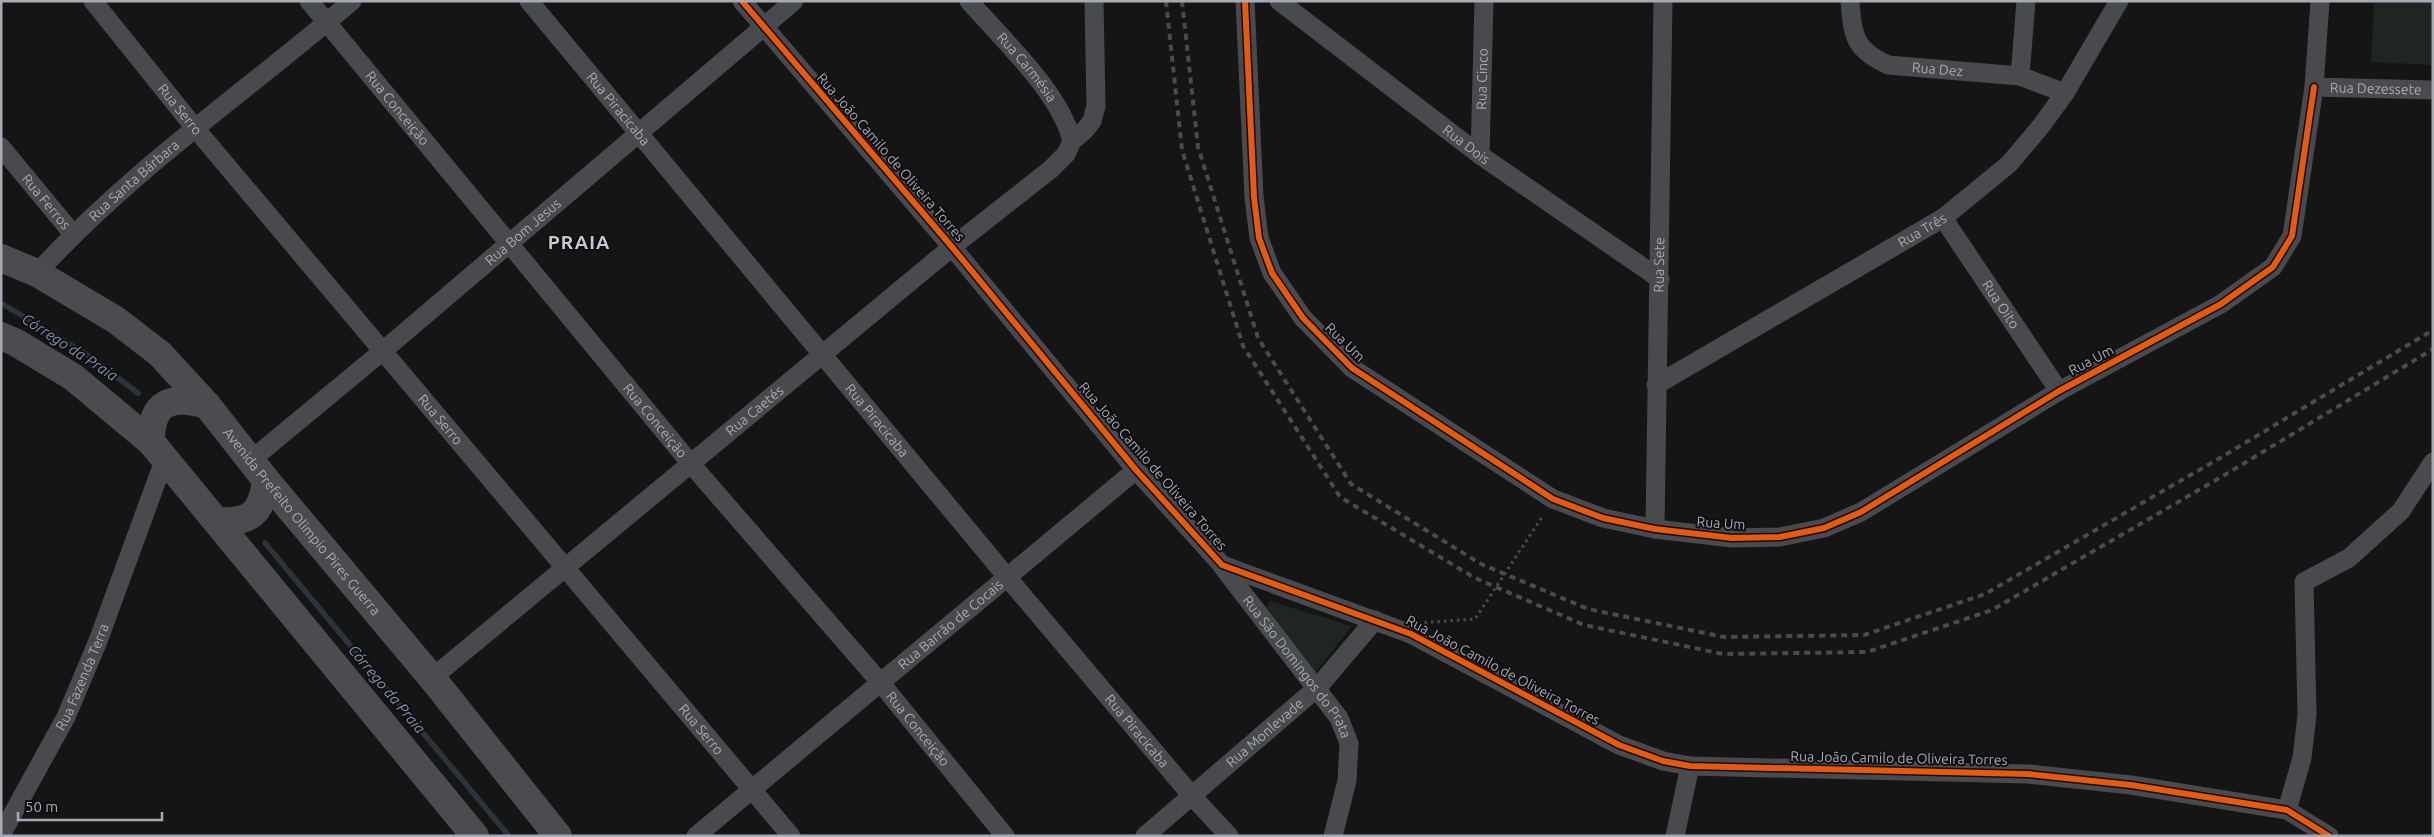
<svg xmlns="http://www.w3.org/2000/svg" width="2434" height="837" font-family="Ubuntu,sans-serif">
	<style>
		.green { fill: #1f2520 }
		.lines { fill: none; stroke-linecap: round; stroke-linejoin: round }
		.stream { stroke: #2c333a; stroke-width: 5.5 }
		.street { stroke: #494a4e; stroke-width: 19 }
		.primary { stroke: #4c4c50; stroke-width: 28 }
		.rail { stroke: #4a4b4e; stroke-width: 4; stroke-dasharray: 6 5; stroke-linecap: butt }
		.path-bridge { stroke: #4b4c4f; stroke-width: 3; stroke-dasharray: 2.5 4; stroke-linecap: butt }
		.cycleway-casing { stroke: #0f0f11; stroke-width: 9 }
		.cycleway { stroke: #e8590c; stroke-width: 6 }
		.labels { text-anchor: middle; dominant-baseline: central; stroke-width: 4; stroke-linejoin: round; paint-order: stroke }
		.street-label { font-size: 14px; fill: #a7aab5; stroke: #0f0f11 }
		.water-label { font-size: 15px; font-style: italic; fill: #8094ae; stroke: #0f0f11 }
		.district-label { font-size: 19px; font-weight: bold; letter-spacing: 1px; fill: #c7c9d2; stroke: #0f0f11 }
	</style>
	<rect width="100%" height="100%" fill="#151515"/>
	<g class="green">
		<path d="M2374,1H2433V65L2371,62Z"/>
		<path d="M1270,601L1352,626L1315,673L1266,608Z"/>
	</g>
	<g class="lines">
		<g class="stream">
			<path d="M1,303L86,354L138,393"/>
			<path d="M265,543L509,836"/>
		</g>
		<g class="street">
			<path id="s1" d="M93,1L195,128L791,836"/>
			<path id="s2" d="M309,1L691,464L880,682L1005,836"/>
			<path id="s3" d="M529,1L1007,577L1192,796L1229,836"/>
			<path d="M742,1L952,247L1136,470L1222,565L1411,634L1619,745L1663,761L1690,766L2028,774L2131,785L2287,810L2329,836"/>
			<path id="s4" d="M969,1C1002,39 1060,92 1072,141"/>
			<path d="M1245,1L1254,197L1259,238L1272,273L1303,318L1352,368L1553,499L1603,518L1655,529L1732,538L1780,537L1824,528L1861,512L2059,391L2221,304L2273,267L2292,236L2314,87"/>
			<path id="s5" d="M1279,1L1480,155L1660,279"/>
			<path id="s6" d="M1850,1C1853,37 1854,49 1888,65L2020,76L2065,93"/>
			<path id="s7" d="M2320,1L2314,87L2433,90"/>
			<path d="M2020,76L2026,1"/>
			<path id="s8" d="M1,147L73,234"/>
			<path id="s9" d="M1480,155L1484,1"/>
			<path id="s10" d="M1943,218L2059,391"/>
			<path id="s11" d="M37,273C131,170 247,91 352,1"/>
			<path id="s12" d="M1656,385L1943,218L2009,164L2041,126L2065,93L2119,1"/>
			<path id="s13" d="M251,460L384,350L794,1"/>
			<path id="s14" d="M1655,529L1663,1"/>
			<path id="s15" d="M1222,566L1339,718L1349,743L1347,781L1333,836"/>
			<path id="s16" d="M432,678L952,247L1051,169L1066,154L1072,141L1084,131L1092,121L1096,106L1094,1"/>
			<path d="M2287,810L2302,758L2307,715L2304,582L2349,558L2401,511L2433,462"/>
			<path id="s17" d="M1,835L66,717L98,641L165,458"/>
			<path id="s18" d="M696,836L1136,470"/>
			<path id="s19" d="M1145,836L1318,687L1375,620"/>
			<path d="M1675,836L1690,766"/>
		</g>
		<g class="primary">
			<path id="s20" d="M1,258L37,273L116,320L160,354L207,405L266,480L432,678L558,836"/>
			<path d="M1,336L15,342L73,377L151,442L475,836"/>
			<path d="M151,442C151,401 171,395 207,405"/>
			<path d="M217,521C250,523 262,514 266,480"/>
		</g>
		<g class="rail">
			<path d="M1166,1L1182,150L1243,346L1340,497L1475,578L1584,625L1723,654L1867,652L1992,610L2228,473L2433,349"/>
			<path d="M1182,1L1198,147L1258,338L1351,484L1481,564L1588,609L1724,637L1864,635L1985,594L2220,458L2433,330"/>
		</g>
		<path class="path-bridge" d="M1418,623L1475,619L1542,517"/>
		<g class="cycleway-casing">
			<g id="cycleway">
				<path d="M742,1L952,247L1136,470L1222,565L1411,634L1619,745L1663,761L1690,766L2028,774L2131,785L2287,810L2329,836"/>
				<path d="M1245,1L1254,197L1259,238L1272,273L1303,318L1352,368L1553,499L1603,518L1655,529L1732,538L1780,537L1824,528L1861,512L2059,391L2221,304L2273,267L2292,236L2314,87"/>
			</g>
		</g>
		<use href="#cycleway" class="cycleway"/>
	</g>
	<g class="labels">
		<g class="street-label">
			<text stroke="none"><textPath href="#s4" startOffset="88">Rua Carmésia</textPath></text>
			<text stroke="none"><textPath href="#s6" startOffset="130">Rua Dez</textPath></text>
			<text stroke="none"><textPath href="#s9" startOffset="76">Rua Cinco</textPath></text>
			<text stroke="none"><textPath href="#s7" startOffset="148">Rua Dezessete</textPath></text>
			<text stroke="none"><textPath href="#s2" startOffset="139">Rua Conceição</textPath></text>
			<text stroke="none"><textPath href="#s3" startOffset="140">Rua Piracicaba</textPath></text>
			<text stroke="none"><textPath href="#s1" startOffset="139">Rua Serro</textPath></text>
			<text stroke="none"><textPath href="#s5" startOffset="236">Rua Dois</textPath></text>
			<text transform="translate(891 157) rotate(49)">Rua João Camilo de Oliveira Torres</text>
			<text stroke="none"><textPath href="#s11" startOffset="134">Rua Santa Bárbara</textPath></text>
			<text stroke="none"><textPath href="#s8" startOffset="71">Rua Ferros</textPath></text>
			<text stroke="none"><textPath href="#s12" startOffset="308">Rua Três</textPath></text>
			<text stroke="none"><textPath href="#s13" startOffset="355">Rua Bom Jesus</textPath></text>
			<text stroke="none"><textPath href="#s14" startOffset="264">Rua Sete</textPath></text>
			<text stroke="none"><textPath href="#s10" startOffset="104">Rua Oito</textPath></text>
			<text transform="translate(1345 342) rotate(44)">Rua Um</text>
			<text transform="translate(2091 360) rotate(-28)">Rua Um</text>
			<text stroke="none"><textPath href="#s16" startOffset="419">Rua Caetés</textPath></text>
			<text stroke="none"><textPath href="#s1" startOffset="544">Rua Serro</textPath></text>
			<text stroke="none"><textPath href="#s2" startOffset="544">Rua Conceição</textPath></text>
			<text stroke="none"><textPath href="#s3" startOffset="545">Rua Piracicaba</textPath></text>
			<text transform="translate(1153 466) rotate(49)">Rua João Camilo de Oliveira Torres</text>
			<text stroke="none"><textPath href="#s20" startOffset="406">Avenida Prefeito Olimpio Pires Guerra</textPath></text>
			<text transform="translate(1721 523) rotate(4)">Rua Um</text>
			<text stroke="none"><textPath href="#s18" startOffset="331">Rua Barrão de Cocais</textPath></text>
			<text stroke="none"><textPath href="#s15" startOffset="126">Rua São Domingos do Prata</textPath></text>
			<text transform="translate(1503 670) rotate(28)">Rua João Camilo de Oliveira Torres</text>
			<text stroke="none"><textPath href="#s17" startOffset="178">Rua Fazenda Terra</textPath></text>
			<text stroke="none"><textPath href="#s1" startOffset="949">Rua Serro</textPath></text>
			<text stroke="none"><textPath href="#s2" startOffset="949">Rua Conceição</textPath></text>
			<text stroke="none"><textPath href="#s3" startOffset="950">Rua Piracicaba</textPath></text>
			<text stroke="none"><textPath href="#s19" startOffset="158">Rua Monlevade</textPath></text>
			<text transform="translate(1899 758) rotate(1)">Rua João Camilo de Oliveira Torres</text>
		</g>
		<g class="water-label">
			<text transform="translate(70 347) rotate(33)">Córrego da Praia</text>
			<text transform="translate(387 689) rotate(50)">Córrego da Praia</text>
		</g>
		<g class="district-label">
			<text x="579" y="242">PRAIA</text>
		</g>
	</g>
	<rect width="2434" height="837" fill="none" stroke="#a7aab5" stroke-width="5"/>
	<path d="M18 812v8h144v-8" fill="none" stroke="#a7aab5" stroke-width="2.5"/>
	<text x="25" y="812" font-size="15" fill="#a7aab5" stroke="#0f0f11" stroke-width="4" paint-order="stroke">50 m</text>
</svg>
